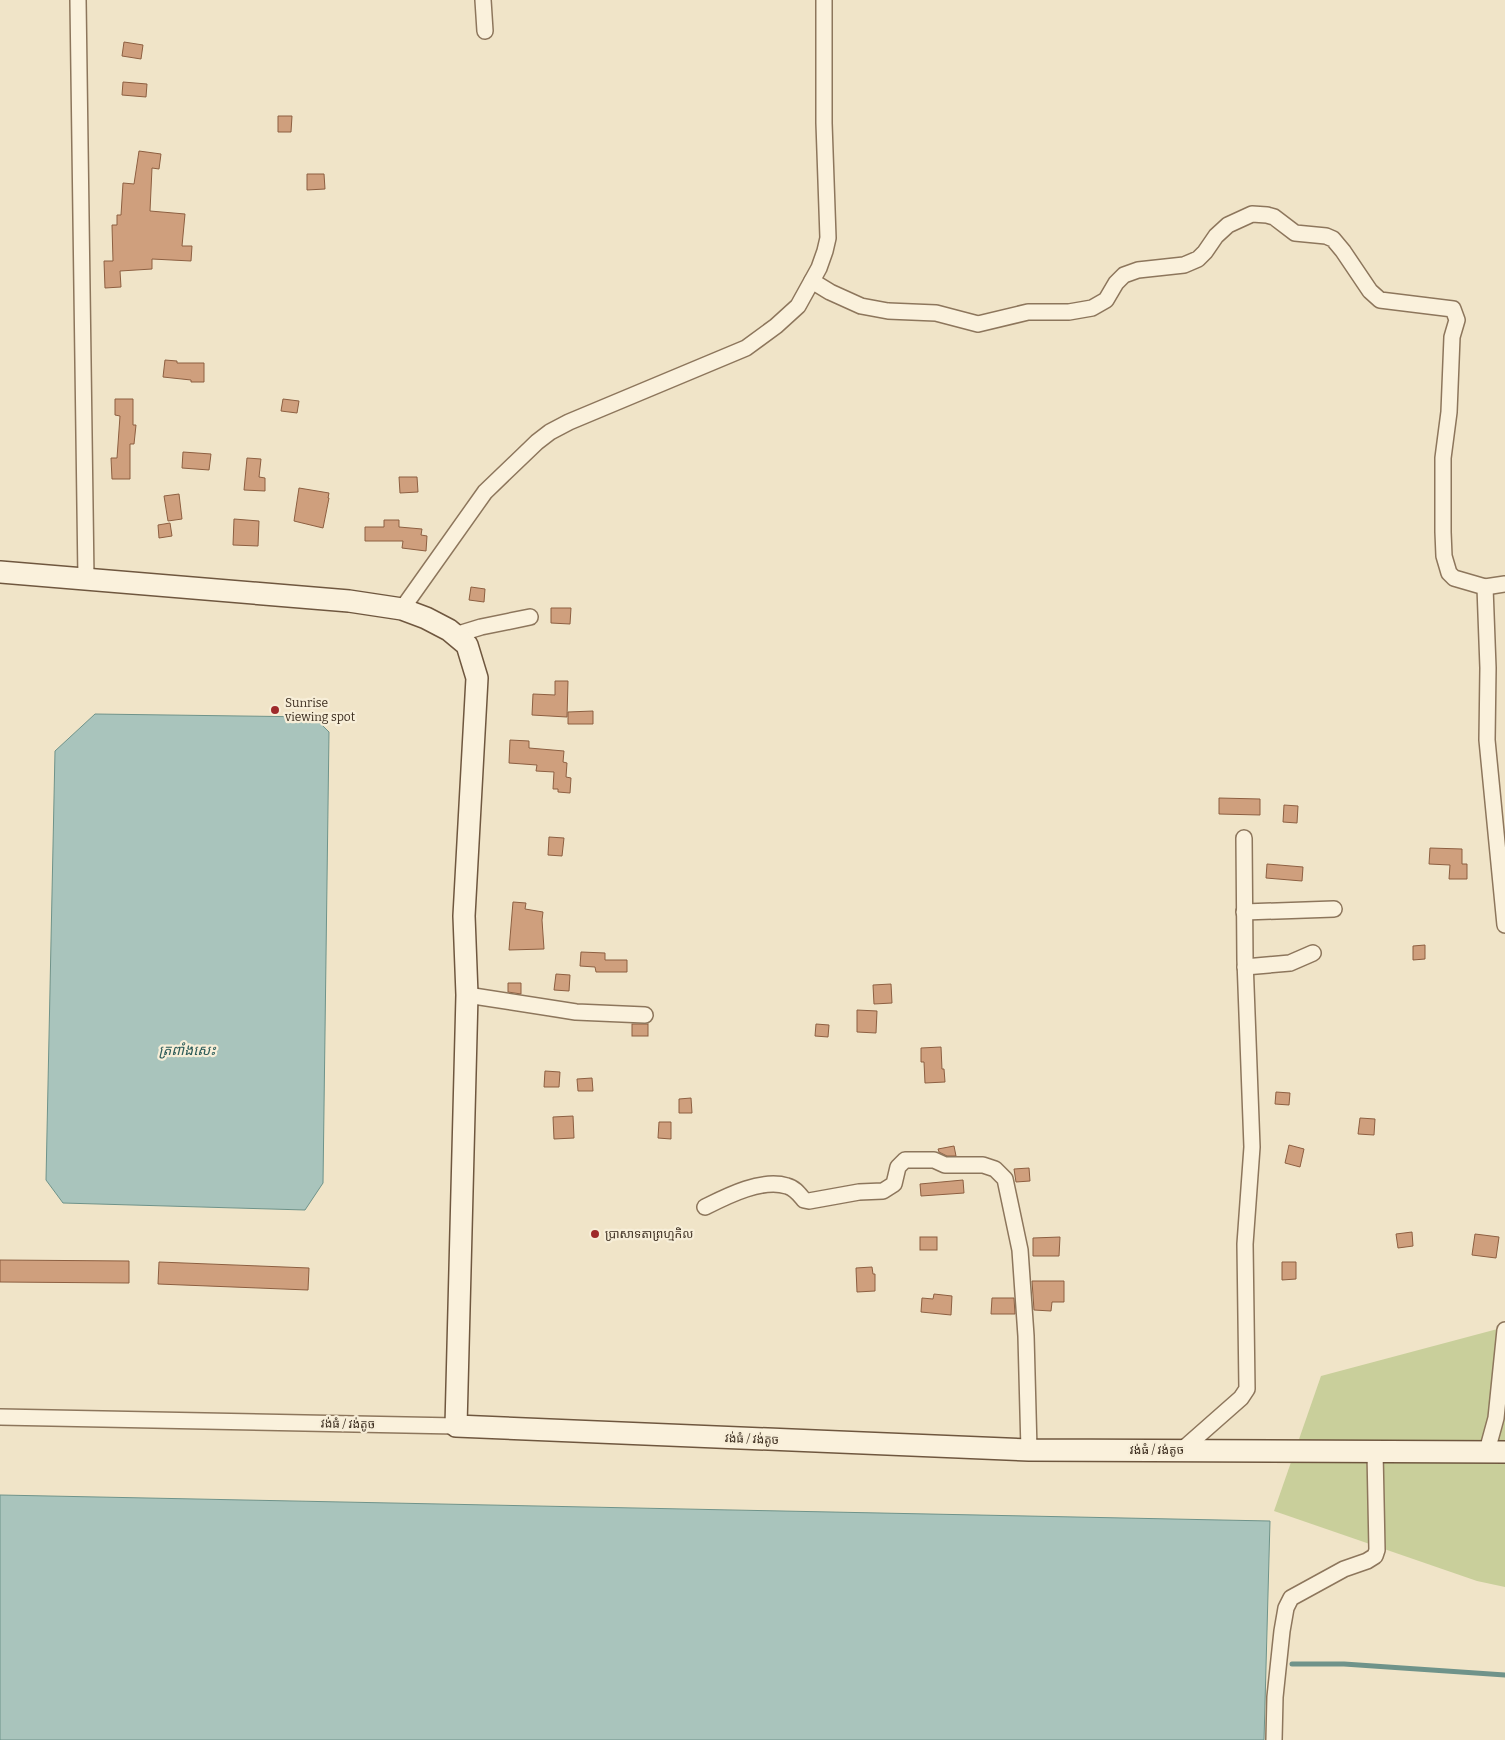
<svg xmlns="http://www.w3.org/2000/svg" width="1505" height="1740" font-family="Bitter,'Noto Sans Khmer',serif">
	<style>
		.green { fill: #c9cf9b }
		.water { fill: #a9c4bc; stroke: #6f938a }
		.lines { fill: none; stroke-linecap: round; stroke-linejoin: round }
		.stream { stroke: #6f938a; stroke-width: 5 }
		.building { fill: #cf9f7d; stroke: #8d5f41 }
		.minor-casing { stroke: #8d765c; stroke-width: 18 }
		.secondary-casing { stroke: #6f573f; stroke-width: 24 }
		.minor { stroke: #faf1dc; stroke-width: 15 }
		.secondary { stroke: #faf1dc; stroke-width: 21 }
		.poi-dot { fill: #9e2a2b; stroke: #f7eed8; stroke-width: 2 }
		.labels { text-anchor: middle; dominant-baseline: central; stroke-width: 4.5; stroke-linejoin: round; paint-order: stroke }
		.poi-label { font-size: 12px; fill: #3d2e20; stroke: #f7eed8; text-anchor: start }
		.street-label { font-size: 12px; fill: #3d2e20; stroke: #f7eed8 }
		.water-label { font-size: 14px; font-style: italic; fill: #2f5d5a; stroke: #f7eed8 }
	</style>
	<rect width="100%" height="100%" fill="#f0e4c8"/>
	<path class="green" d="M1505,1327V1587L1477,1581L1274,1511L1321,1376Z"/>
	<g class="water">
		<path d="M95,714L314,717L329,732L323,1183L305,1210L63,1203L46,1180L55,751Z"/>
		<path d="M0,1495L1270,1521L1264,1740H0Z"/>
	</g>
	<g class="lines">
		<path class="stream" d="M1292,1664H1344L1505,1675"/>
	</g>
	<g class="building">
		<path d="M124,42L143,45L141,59L122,56Z"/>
		<path d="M123,82L147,84L146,97L122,95Z"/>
		<path d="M278,116H292L291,132H278Z"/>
		<path d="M139,151L161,154L159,169L152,168L150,211L185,214L182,246H192L191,261L152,259V269L120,271L121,287L105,288L104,261H113L112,225H117V215H121L123,183L134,184Z"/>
		<path d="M307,174H324L325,189L307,190Z"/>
		<path d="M165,360L177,361V363H204V382H191V380L163,377Z"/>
		<path d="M115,399H133V425H136L134,444H130V479H112L111,458H117L120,416L115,415Z"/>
		<path d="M283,399L299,401L297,413L281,411Z"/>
		<path d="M183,452L211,454L209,470L182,468Z"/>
		<path d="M247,458L261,459L259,477L265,478V491L244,490Z"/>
		<path d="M399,477H417L418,492L400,493Z"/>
		<path d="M299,488L329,493L328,498H329L323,528L294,521Z"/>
		<path d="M179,494L182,519L168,521L164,496Z"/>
		<path d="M234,519L259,521L258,546L233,545Z"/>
		<path d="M384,520H399V527L422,529L421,535L427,536L426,551L402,548L403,541H365V527H384Z"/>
		<path d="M170,523L172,536L159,538L158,525Z"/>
		<path d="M471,587L485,589L484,602L469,600Z"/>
		<path d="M551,608H571L570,624L551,623Z"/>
		<path d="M555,681H568L567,717L532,715L533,694L555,695Z"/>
		<path d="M593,711V724H568V712Z"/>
		<path d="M510,740L529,741V748L564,751L563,762L567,763L566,777L571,778L570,793L558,792V789H553L554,772L536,771L537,765L509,763Z"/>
		<path d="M1219,798L1260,799V815L1219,814Z"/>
		<path d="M1284,805L1298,806L1297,823L1283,822Z"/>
		<path d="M549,837L564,838L562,856L548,855Z"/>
		<path d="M1430,848L1462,849V864H1467V879H1449L1450,865L1429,864Z"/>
		<path d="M1267,864L1303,867L1302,881L1266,878Z"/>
		<path d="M513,902L526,903L525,909L543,912L542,920L544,949L509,950Z"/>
		<path d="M1425,945V959L1413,960V946Z"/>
		<path d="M581,952L605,953V960H627V972H596L595,967L580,966Z"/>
		<path d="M556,974L570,975L569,991L554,990Z"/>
		<path d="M508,983H521V994L508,992Z"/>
		<path d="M891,984L892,1003L874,1004L873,985Z"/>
		<path d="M857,1010L877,1011L876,1033L857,1032Z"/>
		<rect x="632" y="1024" width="16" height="12"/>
		<path d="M816,1024L829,1025L828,1037L815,1036Z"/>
		<path d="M941,1047L942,1069H944L945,1082L925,1083L924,1062H921V1048Z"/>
		<path d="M545,1071L560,1072L559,1087H544Z"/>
		<path d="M592,1078L593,1091H578L577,1079Z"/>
		<path d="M1276,1092L1290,1093L1289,1105L1275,1104Z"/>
		<path d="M691,1098L692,1113H679V1099Z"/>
		<path d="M573,1116L574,1138L554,1139L553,1117Z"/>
		<path d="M1360,1118L1375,1119L1374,1135L1358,1134Z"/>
		<path d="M659,1122H671V1139L658,1138Z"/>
		<path d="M1289,1145L1304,1149L1300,1167L1285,1163Z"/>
		<path d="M954,1146L956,1156H947L939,1152L938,1149Z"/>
		<path d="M1029,1168L1030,1181L1016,1182L1014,1169Z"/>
		<path d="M963,1180L964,1193L921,1196L920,1184Z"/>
		<path d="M1412,1232L1413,1246L1398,1248L1396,1234Z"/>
		<path d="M1475,1234L1499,1237L1496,1258L1472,1255Z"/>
		<rect x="920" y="1237" width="17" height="13"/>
		<path d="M1060,1237L1059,1256H1033V1238Z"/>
		<path d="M0,1260L129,1261V1283L0,1282Z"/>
		<path d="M159,1262L309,1268L308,1290L158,1284Z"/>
		<path d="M1282,1262H1296V1279L1282,1280Z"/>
		<path d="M872,1267L873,1274H875V1291L857,1292L856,1268Z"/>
		<path d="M1032,1281H1064V1302H1052L1051,1311L1034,1310Z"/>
		<path d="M934,1294L952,1296L951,1315L921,1312L922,1298L933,1299Z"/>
		<path d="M992,1298H1014L1015,1314H991Z"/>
	</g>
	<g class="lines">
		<g class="minor-casing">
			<g id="minor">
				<path d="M78,0L86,579"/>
				<path d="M483,0L485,31"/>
				<path d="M812,281L830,292L861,306L888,311L936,313L978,324L1028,312H1069L1092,308L1106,300L1116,283L1124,275L1138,270L1184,265L1198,259L1205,252L1216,236L1228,225L1252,214L1267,215L1274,217L1295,233L1326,236L1333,239L1343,251L1370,291L1380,300L1453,309L1457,320L1452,337L1449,412L1443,458V532L1444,556L1449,573L1454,578L1485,587L1488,668L1487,740L1505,925"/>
				<path d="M1485,587L1505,584"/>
				<path d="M402,609L485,492L537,442L550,432L569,422L746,348L776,326L798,306L819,268L825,251L828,238L824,123V0"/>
				<path d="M455,635L481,627L530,617"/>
				<path d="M1244,912L1334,909"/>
				<path d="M1245,967L1290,963L1313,953"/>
				<path d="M467,995L576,1012L645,1015"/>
				<path d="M705,1207C727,1196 762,1178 787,1186C795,1188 799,1194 804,1200L809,1201L859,1192L883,1191L894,1184L898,1167L905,1160H934L945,1165H983L995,1169L1005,1179L1020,1250L1026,1336L1029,1450"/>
				<path d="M0,1417L456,1426"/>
				<path d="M1182,1450L1241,1398L1247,1389L1245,1244L1252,1147L1245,960L1244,838"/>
				<path d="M1487,1451L1496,1418L1505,1330"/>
				<path d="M1274,1740L1275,1697L1282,1631L1286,1608L1291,1598L1344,1569L1367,1561L1375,1556L1377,1550L1375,1452"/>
			</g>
		</g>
		<g class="secondary-casing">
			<path id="secondary" d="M0,572L349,601L402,609L426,618L449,630L467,645L477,678L464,916L467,995L456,1426L1029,1450L1505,1452"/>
		</g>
		<use href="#minor" class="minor"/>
		<use href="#secondary" class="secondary"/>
	</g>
	<g class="poi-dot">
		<circle cx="275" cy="710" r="5"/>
		<circle cx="595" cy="1234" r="5"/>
	</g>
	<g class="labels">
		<g class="poi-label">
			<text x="285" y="703">Sunrise<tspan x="285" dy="14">viewing spot</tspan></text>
			<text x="605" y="1234">ប្រាសាទតាព្រហ្មកិល</text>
		</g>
		<g class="street-label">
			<text transform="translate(348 1424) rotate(1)">វង់ធំ / វង់តូច</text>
			<text transform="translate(752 1439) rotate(2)">វង់ធំ / វង់តូច</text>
			<text x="1157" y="1450">វង់ធំ / វង់តូច</text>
		</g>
		<g class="water-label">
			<text x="187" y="1050">ត្រពាំងសេះ</text>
		</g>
	</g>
</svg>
